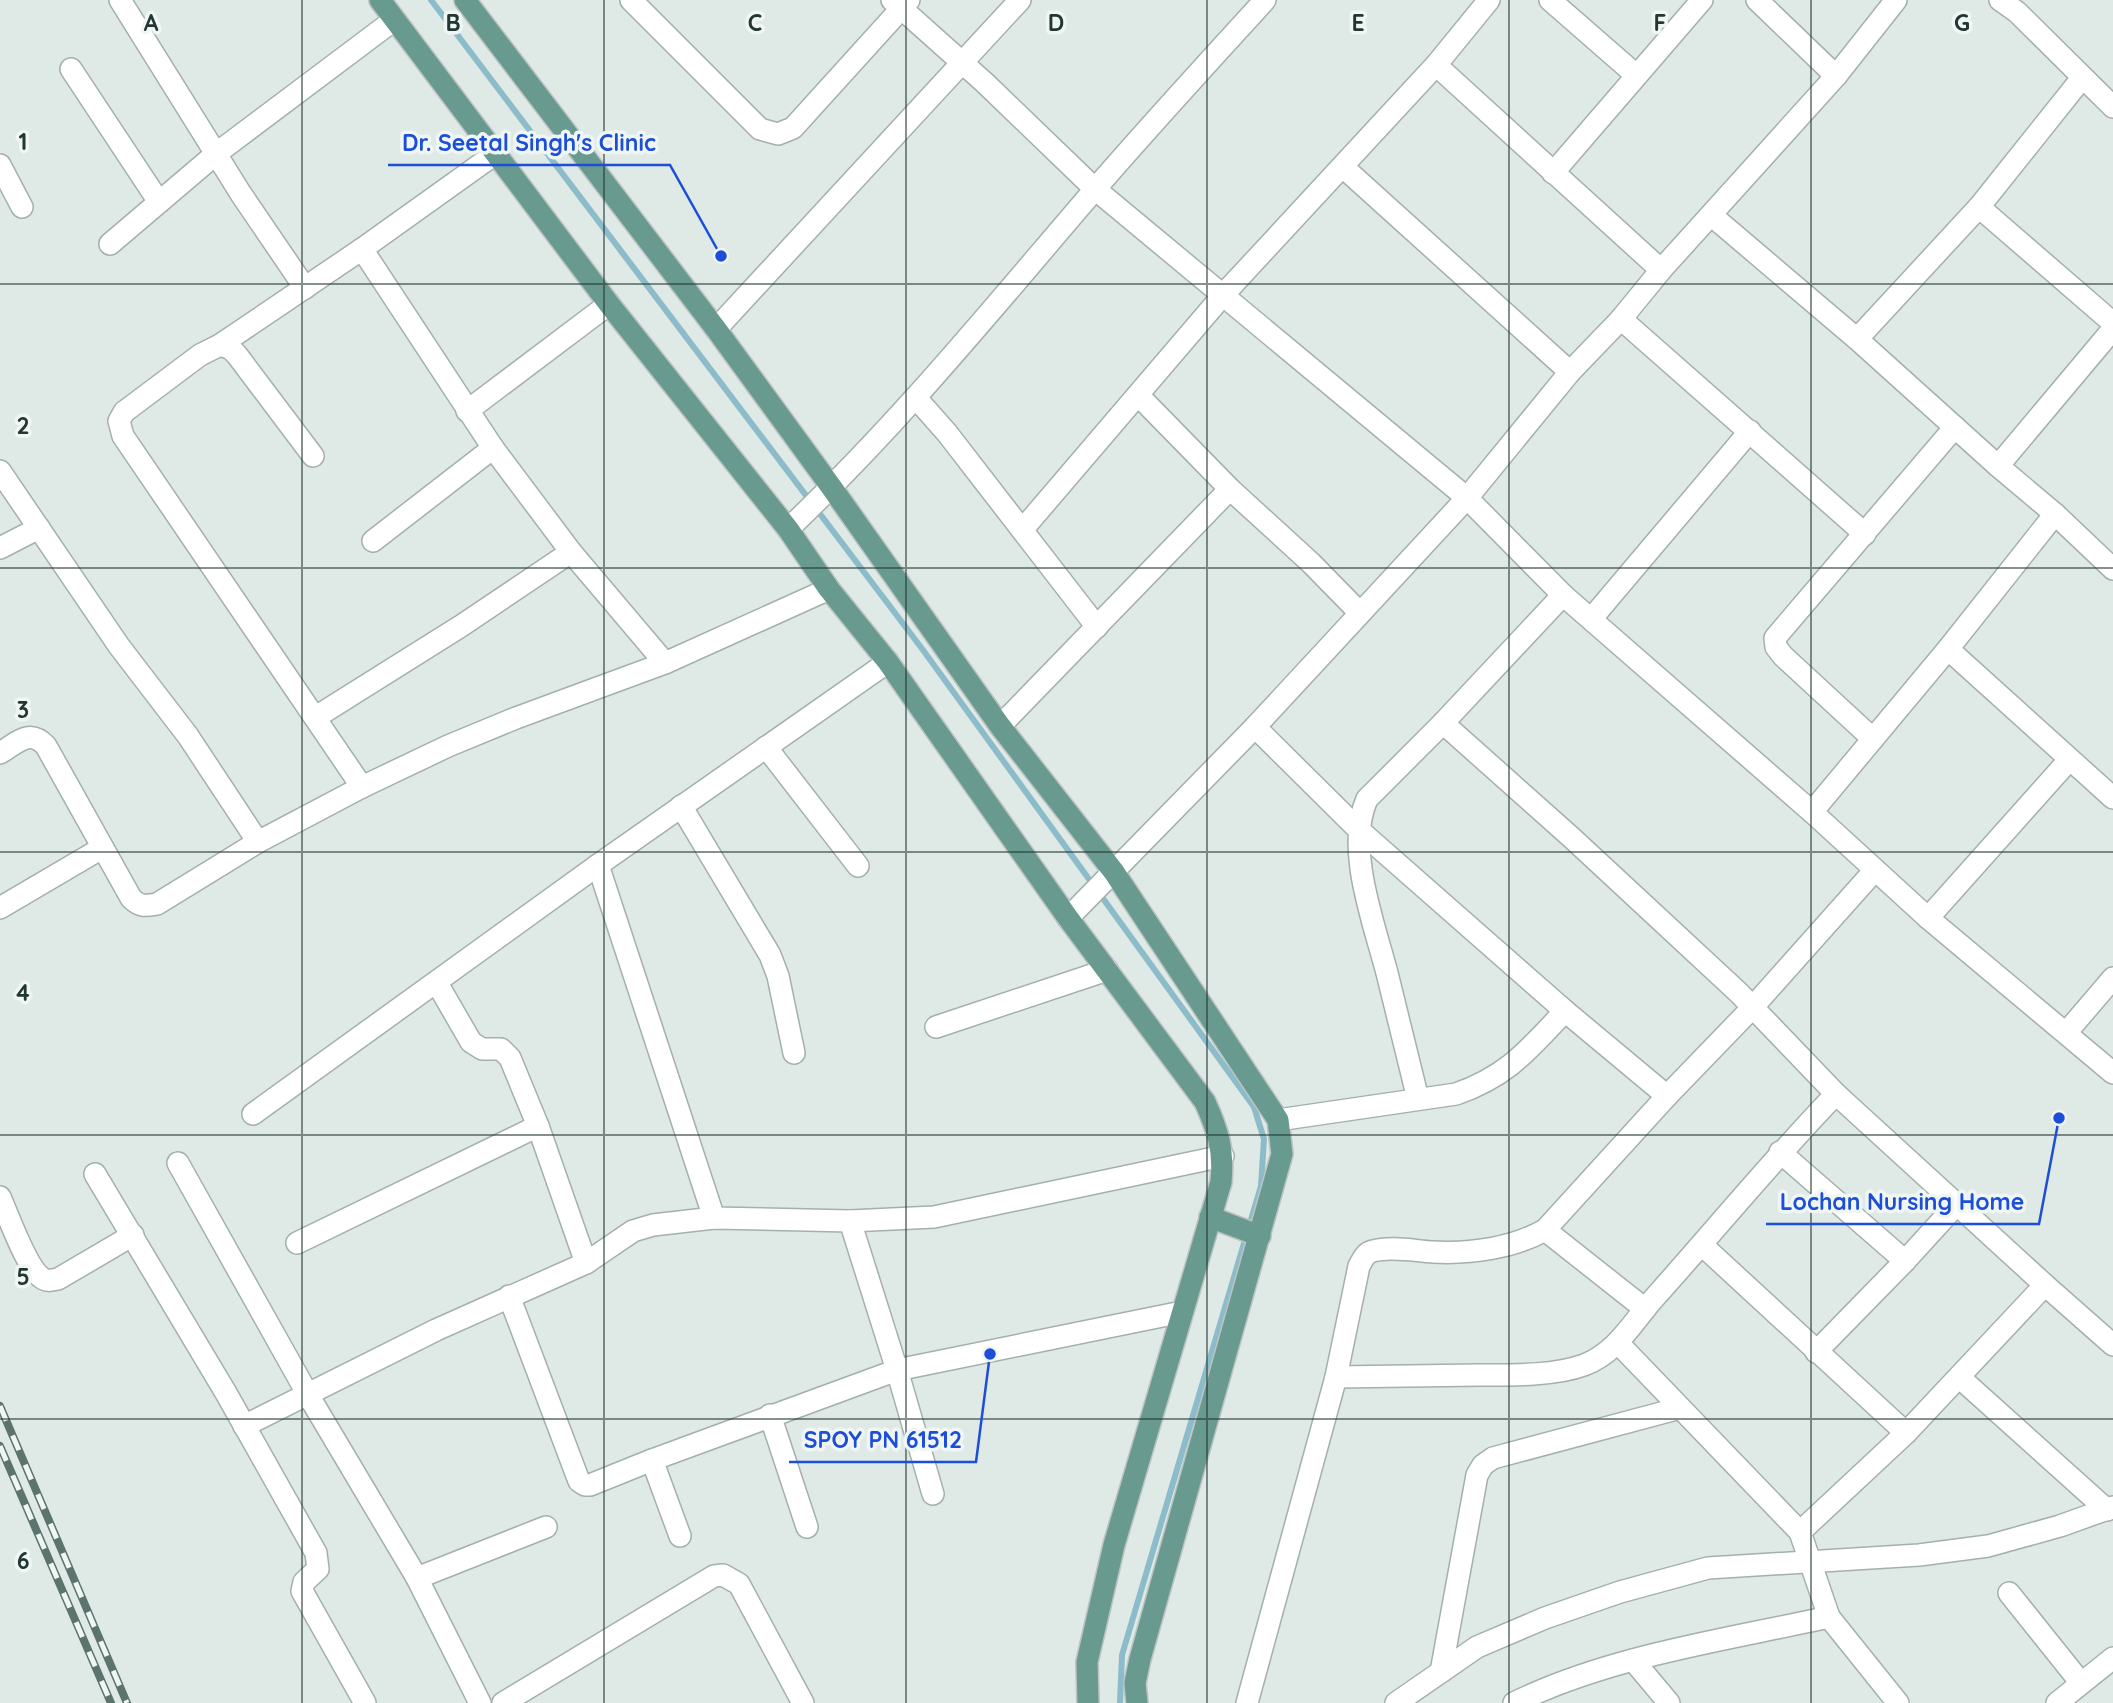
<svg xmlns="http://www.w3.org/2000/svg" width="2113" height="1703" font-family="Quicksand,sans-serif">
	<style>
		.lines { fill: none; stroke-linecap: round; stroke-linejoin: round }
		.stream { stroke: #8cbcc9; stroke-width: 6 }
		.minor-casing { stroke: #a3b0ac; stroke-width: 24 }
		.major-casing { stroke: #bdc3c2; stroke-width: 24 }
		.minor { stroke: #fff; stroke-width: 21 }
		.major { stroke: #689a90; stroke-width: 21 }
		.rail-casing { stroke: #5c736e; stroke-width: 8 }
		.rail { stroke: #eff6f3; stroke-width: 5; stroke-dasharray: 16; stroke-linecap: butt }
		.grid { fill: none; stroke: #223733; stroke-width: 2; stroke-opacity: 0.55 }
		.grid-label { font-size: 23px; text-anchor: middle; font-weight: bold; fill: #223733; stroke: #eff6f3; stroke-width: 7; stroke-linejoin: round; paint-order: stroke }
		.leader { fill: none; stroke: #1d4ed8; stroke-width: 2.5 }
		.callout-dot { fill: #1d4ed8; stroke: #eff6f3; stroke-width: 2.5 }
		.callout-label { font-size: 23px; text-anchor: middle; font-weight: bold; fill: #1d4ed8; stroke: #eff6f3; stroke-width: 7; stroke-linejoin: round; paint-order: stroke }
	</style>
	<rect width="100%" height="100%" fill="#dfe9e5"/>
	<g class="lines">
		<path class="stream" d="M431,0L923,650L1254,1107L1264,1139L1261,1186L1122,1655L1120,1703"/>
		<g class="minor-casing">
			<g id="minor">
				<path d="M120,0L241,194L305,288"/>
				<path d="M631,0L760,129L778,134L793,128L909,0"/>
				<path d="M892,0L985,83L1095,189L1467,498L1563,595L1812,812L1928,918L2113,1073"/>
				<path d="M1550,0L1636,75"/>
				<path d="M1757,0L1836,76"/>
				<path d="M2000,0L2017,12L2113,107"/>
				<path d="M1436,65L1661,270"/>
				<path d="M71,69L159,202"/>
				<path d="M0,165L22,207"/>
				<path d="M1343,167L1570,372"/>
				<path d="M1553,173L1702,0"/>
				<path d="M1979,207L2113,323"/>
				<path d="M1711,215L1857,339L1998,466L2055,514L2113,569"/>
				<path d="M110,244L217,153L394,20"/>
				<path d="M362,249L493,448L571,552L665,663"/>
				<path d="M1621,319L1865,534"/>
				<path d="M716,329L1020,0"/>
				<path d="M1857,339L1979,207L2082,78"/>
				<path d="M220,345L362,249L495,154"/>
				<path d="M1138,395L1230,489L1311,563L1359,612"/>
				<path d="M916,398L947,433L1097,627"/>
				<path d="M467,411L609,304"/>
				<path d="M313,456L237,355L231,349L220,345L200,355L124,412L119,421L123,436L362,787"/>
				<path d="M1998,466L2113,329"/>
				<path d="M0,471L119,646L188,736L258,842"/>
				<path d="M788,529C895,428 988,314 1084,202C1143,133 1204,67 1265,0"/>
				<path d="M1023,529L1223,295L1436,65L1489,0"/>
				<path d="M373,541L493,448"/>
				<path d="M0,548L39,528"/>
				<path d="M1592,618L1750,431"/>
				<path d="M1948,649L2113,798"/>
				<path d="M316,717L461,626L571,552"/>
				<path d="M1443,723L1572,838L1739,993L1836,1094L2045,1285"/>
				<path d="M1000,726L1230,489"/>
				<path d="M1255,727L1359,830L1565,1011L1667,1096"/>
				<path d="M1873,739L1783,656L1776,647L1775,638L1955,427"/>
				<path d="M766,747L858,866"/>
				<path d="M0,753C17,743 29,728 46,746L131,898C140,907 145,906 157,904L258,842L362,787L448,746L516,718L665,663L829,589"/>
				<path d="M681,806L770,955L778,976L794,1053"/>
				<path d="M1812,812L1948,649L2055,514"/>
				<path d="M598,865L714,1218"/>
				<path d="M0,908L102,848"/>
				<path d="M1068,918L1255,727L1467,498L1570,372L1621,319L1661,270L1836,76L1896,0"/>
				<path d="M1928,918L2069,760"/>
				<path d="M437,983L471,1042L482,1049H501L510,1058L538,1126L586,1263"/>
				<path d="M936,1027L1107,970"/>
				<path d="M2066,1033L2113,978"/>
				<path d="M1418,1099C1408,1057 1397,1015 1387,973C1374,923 1345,848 1367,799L1443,723L1563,595"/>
				<path d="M253,1114L598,865L888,662"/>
				<path d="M1278,1120L1456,1094C1508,1076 1528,1050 1565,1011"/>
				<path d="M1780,1152L1905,1261L1816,1352"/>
				<path d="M178,1163L307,1393L417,1578L480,1703"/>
				<path d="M95,1174L226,1393L316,1553L318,1569L304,1582L302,1591L365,1703"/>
				<path d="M0,1197C8,1215 27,1269 42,1278C47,1282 52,1280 58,1279L133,1235"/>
				<path d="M850,1221L897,1370L933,1494"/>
				<path d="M1545,1230L1645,1309"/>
				<path d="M297,1243L538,1126"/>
				<path d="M1702,1245L1906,1433"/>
				<path d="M1905,1261L1957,1204"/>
				<path d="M509,1296L579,1481L585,1485H590L652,1460"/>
				<path d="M1618,1343L1800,1532L1829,1617L1898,1703"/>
				<path d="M1336,1377L1359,1266C1363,1259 1365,1253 1373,1251C1391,1246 1415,1251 1433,1252C1471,1254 1513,1248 1545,1230L1667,1096L1752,1008L1875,870"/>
				<path d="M1959,1377L2107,1510"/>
				<path d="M770,1415L807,1527"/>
				<path d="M244,1426L436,1330L586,1263L633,1231L653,1225L714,1218L850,1221L934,1217L1223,1156"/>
				<path d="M1800,1532L1906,1433L2045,1285L2113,1345"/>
				<path d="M680,1536L652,1460L897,1370L1182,1312"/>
				<path d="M417,1578L546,1527"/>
				<path d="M2009,1593L2081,1683"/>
				<path d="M1633,1660L1669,1703"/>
				<path d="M1441,1672L1477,1475L1483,1465L1493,1458L1680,1408"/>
				<path d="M503,1703L714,1576L723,1575L739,1584L803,1703"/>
				<path d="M1247,1703L1336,1377C1383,1376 1431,1376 1479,1375C1511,1375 1554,1376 1584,1365C1617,1353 1633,1321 1656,1296C1716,1229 1773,1159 1836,1094"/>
				<path d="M1396,1703L1477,1647L1545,1618L1620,1592L1708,1568L1919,1555L1988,1546L2060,1526L2113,1507"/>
				<path d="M1514,1703C1610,1656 1725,1640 1829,1617"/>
				<path d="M2057,1703L2113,1658"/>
			</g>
		</g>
		<g class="major-casing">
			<g id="major">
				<path d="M380,0L609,304L788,529L829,589L888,662L1068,918L1205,1102C1218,1131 1224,1149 1221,1182L1114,1545L1087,1662L1088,1703"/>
				<path d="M465,0L716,329L832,488L1000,726L1114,872L1278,1120L1282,1154L1140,1659L1135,1683L1137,1703"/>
				<path d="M1210,1217L1260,1236"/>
			</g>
		</g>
		<use href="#minor" class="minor"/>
		<use href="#major" class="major"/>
		<g class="rail-casing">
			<g id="rail">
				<path d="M0,1406L127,1703"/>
				<path d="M0,1446L111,1703"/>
			</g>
		</g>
		<use href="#rail" class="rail"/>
	</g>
	<path class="grid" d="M302,0V1703M604,0V1703M906,0V1703M1207,0V1703M1509,0V1703M1811,0V1703M0,284H2113M0,568H2113M0,852H2113M0,1135H2113M0,1419H2113"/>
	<g class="grid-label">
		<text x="151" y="31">A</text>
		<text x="453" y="31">B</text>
		<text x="755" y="31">C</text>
		<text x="1056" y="31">D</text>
		<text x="1358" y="31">E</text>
		<text x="1660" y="31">F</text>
		<text x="1962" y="31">G</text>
		<text x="23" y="150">1</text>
		<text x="23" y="434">2</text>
		<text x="23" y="718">3</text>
		<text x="23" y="1001">4</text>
		<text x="23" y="1285">5</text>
		<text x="23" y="1569">6</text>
	</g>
	<path class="leader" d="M721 256L670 165H388M2059 1118L2039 1224H1766M990 1354L976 1462H789"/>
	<g class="callout-dot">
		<circle cx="721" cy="256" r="7"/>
		<circle cx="2059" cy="1118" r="7"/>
		<circle cx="990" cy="1354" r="7"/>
	</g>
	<g class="callout-label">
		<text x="529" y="151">Dr. Seetal Singh's Clinic</text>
		<text x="1902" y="1210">Lochan Nursing Home</text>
		<text x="883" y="1448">SPOY PN 61512</text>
	</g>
</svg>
